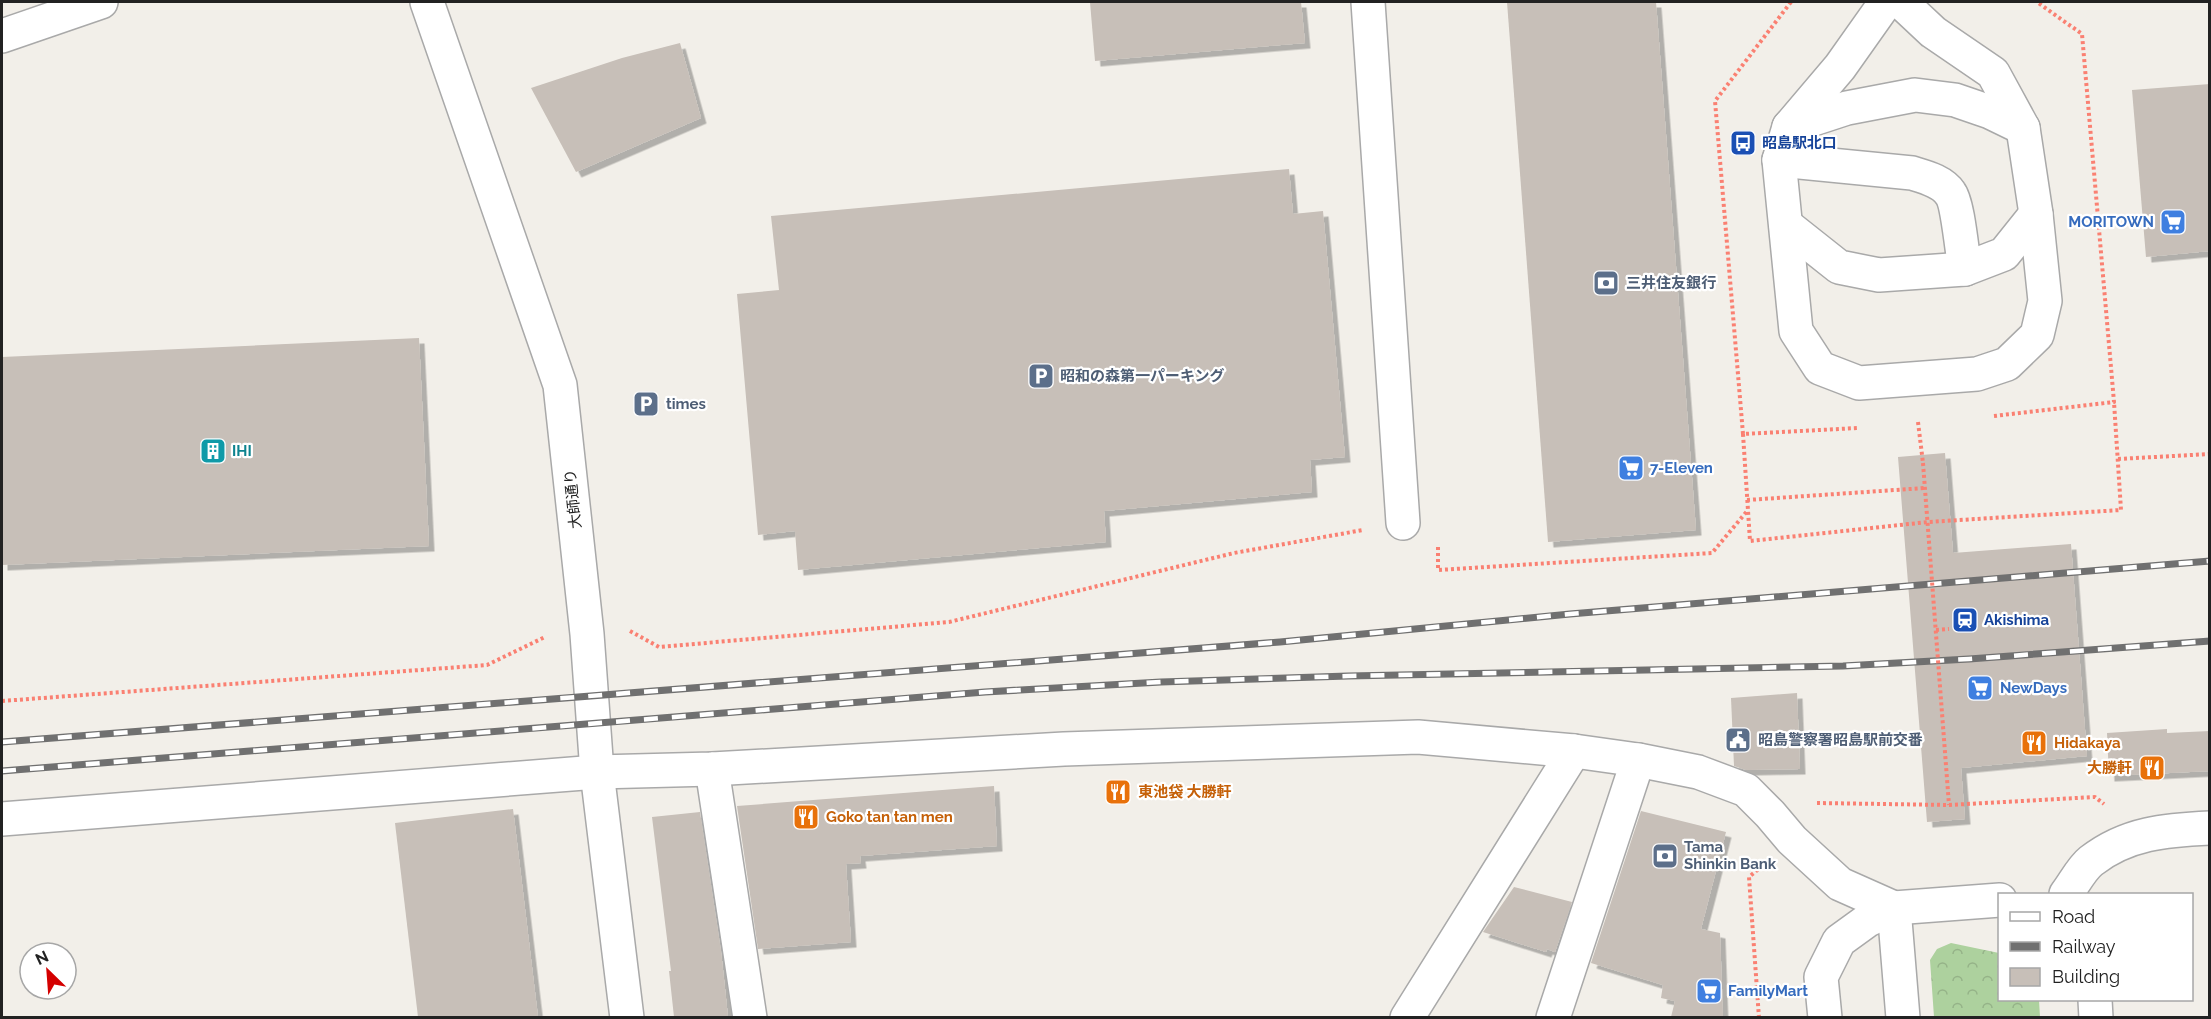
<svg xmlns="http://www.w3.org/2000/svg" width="2211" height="1019" font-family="Raleway,'Noto Sans JP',sans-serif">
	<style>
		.forest { fill: url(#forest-crowns) }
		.building { fill: #c7bfb8; filter: url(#shadow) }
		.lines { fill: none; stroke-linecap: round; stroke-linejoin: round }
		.minor-casing { stroke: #a9a9a9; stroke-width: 36 }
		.path { stroke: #fa8072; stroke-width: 4; stroke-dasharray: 3 3; stroke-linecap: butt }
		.minor { stroke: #fff; stroke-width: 33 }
		.rail-casing { stroke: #707070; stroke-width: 7 }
		.rail { stroke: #fff; stroke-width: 4.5; stroke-dasharray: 14; stroke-linecap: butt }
		.path-bridge { stroke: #fa8072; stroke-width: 4; stroke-dasharray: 3 3; stroke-linecap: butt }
		.labels { text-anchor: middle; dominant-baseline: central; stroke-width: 4.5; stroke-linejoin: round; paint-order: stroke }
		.transit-label { font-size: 15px; font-weight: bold; fill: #164399; stroke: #fff; text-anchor: start }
		.shop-label { font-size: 15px; font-weight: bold; fill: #366cbe; stroke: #fff; text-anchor: start }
		.service-label { font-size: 15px; font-weight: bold; fill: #4e5e75; stroke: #fff; text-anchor: start }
		.culture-label { font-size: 15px; font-weight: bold; fill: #0d838f; stroke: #fff; text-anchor: start }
		.street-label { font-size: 15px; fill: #222; stroke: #fff }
		.food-label { font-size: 15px; font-weight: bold; fill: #c56008; stroke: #fff; text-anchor: start }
	</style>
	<defs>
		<pattern id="forest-crowns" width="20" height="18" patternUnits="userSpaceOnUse" patternTransform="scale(1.5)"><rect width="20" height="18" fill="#add19e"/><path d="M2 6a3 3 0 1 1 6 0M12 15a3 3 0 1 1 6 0" fill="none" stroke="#95b388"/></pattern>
		<filter id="shadow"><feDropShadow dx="5.5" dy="5.5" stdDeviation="0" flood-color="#0004"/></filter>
	</defs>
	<rect width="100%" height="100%" fill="#f2efe9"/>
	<path class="forest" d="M1951,943L1999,953L2000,1000H2039L2040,1017H1934L1930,960L1937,949Z"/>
	<g class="building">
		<path d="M1090,2H1301L1305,43L1095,61Z"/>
		<path d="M1507,2H1656L1696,530L1548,542Z"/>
		<path d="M680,43L701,118L576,172L531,88L622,58Z"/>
		<path d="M2210,84V251L2146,257L2132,90Z"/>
		<path d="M1289,169L1293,214L1323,211L1345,457L1310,460L1312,492L1104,511L1106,542L798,570L795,531L758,535L737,294L779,290L771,216Z"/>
		<path d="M419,338L429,546L2,565V357Z"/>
		<path d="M1945,453L1953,553L2071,544L2087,756L1961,768L1965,819L1927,822L1898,457Z"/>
		<path d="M1797,693L1800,769L1746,770L1734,766L1731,698Z"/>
		<path d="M2167,729V733L2210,731V771L2109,776L2107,733Z"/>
		<path d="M994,786L997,846L860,856L861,863L846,864L851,942L758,949L737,806Z"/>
		<path d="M513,809L538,1017H418L395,823Z"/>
		<path d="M1641,811L1726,832L1701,929L1720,933L1723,1017H1671L1675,1001L1661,998L1663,985L1591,963Z"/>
		<path d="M700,812L721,951L728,1017H674L669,971H671L652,817Z"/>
		<path d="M1514,887L1572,902L1555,952L1547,949L1546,952L1483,932Z"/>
	</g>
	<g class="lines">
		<g class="minor-casing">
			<g id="minor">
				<path d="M427,2L560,385L587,634L597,772L627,1018"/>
				<path d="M1368,2L1403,523"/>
				<path d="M1886,2L1840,67L1789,127L1779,160L1796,331L1820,368L1859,383L1977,374L2007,364L2037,335L2045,301L2036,214L2023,128L1993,73L1933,32L1901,2"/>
				<path d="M2,36L101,2"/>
				<path d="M1789,127L1847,108L1915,95L1955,100L1990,112L2023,128"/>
				<path d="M1779,160L1912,173C1925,177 1942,181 1950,193C1958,203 1962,253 1965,269"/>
				<path d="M1786,225L1839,267L1879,275L1965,269L2004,254L2036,214"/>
				<path d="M712,769L750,1018"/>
				<path d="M2,819L597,772L712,769L1064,749L1418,737L1574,751L1638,760L1698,772L1746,790L1770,814L1792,840L1840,884L1894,908L1903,1018"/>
				<path d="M2066,894C2074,884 2081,869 2091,861C2127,833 2166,830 2210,828"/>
				<path d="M2095,1000L2096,1018"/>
				<path d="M1407,1018L1574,751"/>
				<path d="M1553,1018L1638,760"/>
				<path d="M1825,1018L1821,977L1839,941L1868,920L1894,908L2000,900"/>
			</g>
		</g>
		<g class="path">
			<path d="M1791,2L1715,101L1743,434L1858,428"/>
			<path d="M1994,416L2114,402L2082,34L2037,2"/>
			<path d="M1918,422L1923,463"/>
			<path d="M1743,434L1750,541L1928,522L2121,510L2114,402"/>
			<path d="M2118,459L2210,454"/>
			<path d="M1747,500L1925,488"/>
			<path d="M1438,547V570L1712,553L1748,510"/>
			<path d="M1936,630L1949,629"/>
			<path d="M630,631L659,647L949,622L1234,553L1363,530"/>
			<path d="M2,701L487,665L545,637"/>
			<path d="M1817,803L1949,805L2095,797L2104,804"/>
			<path d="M1759,1018L1749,877L1761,867"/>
		</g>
		<use href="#minor" class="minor"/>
		<g class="rail-casing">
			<g id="rail">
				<path d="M2,742L1280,642L1570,614L2210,561"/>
				<path d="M2,771L985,692L1161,682L1348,676L1843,666L1969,659L2210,641"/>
			</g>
		</g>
		<use href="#rail" class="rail"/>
		<path class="path-bridge" d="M1923,463L1949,805"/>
	</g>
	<defs>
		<g id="bus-square" transform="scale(1.35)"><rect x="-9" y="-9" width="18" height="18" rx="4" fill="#1a4fb4" stroke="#fff"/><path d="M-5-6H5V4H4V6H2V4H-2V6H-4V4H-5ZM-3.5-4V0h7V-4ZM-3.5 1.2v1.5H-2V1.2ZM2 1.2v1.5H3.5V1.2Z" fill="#fff"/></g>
		<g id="supermarket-square" transform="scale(1.35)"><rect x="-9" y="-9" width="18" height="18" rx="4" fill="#3f7fe0" stroke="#fff"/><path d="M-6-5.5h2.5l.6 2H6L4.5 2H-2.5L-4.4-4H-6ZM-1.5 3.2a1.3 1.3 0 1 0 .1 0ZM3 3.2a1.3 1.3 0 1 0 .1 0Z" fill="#fff"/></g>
		<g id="bank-square" transform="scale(1.35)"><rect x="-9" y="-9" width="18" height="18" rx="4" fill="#5c6f8a" stroke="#fff"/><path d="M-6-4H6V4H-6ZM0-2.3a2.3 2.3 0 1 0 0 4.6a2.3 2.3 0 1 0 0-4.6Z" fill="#fff"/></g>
		<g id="parking-square" transform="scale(1.35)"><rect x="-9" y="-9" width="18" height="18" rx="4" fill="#5c6f8a" stroke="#fff"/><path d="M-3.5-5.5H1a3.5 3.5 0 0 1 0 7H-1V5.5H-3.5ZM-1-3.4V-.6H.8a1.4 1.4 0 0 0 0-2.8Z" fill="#fff"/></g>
		<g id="building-square" transform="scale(1.35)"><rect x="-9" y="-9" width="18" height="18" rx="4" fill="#0f9aa8" stroke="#fff"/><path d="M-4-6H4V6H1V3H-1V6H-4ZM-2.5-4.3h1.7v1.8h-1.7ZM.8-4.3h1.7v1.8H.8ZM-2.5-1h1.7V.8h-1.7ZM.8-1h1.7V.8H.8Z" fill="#fff"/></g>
		<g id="station-square" transform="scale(1.35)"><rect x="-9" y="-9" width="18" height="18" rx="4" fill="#1a4fb4" stroke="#fff"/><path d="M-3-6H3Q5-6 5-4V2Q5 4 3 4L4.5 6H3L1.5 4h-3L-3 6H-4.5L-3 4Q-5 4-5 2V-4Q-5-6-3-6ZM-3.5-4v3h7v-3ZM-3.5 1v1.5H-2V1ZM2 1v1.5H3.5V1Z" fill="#fff"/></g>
		<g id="civic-square" transform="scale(1.35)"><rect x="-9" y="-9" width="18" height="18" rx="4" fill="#5c6f8a" stroke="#fff"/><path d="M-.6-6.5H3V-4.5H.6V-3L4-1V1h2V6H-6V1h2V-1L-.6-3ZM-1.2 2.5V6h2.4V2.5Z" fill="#fff"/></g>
		<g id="restaurant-square" transform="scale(1.35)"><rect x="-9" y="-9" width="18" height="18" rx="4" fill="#e8710a" stroke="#fff"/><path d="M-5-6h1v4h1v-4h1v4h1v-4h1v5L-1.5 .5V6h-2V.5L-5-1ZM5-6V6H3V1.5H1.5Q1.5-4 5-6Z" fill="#fff"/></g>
	</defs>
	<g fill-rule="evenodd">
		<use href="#bus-square" x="1743" y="143"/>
		<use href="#supermarket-square" x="2173" y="222"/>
		<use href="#bank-square" x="1606" y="283"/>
		<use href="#parking-square" x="1041" y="376"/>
		<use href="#parking-square" x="646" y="404"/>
		<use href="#building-square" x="213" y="451"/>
		<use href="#supermarket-square" x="1631" y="468"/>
		<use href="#station-square" x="1965" y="620"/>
		<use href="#supermarket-square" x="1980" y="688"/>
		<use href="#civic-square" x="1738" y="740"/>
		<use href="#restaurant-square" x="2034" y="743"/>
		<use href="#restaurant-square" x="2152" y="768"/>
		<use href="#restaurant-square" x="1118" y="792"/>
		<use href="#restaurant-square" x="806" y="817"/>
		<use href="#bank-square" x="1665" y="856"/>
		<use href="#supermarket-square" x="1709" y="991"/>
	</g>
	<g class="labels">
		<g class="transit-label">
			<text x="1762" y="143">昭島駅北口</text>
			<text x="1984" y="620">Akishima</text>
		</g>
		<g class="shop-label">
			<text x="2154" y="222" text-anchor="end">MORITOWN</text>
			<text x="1650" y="468">7-Eleven</text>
			<text x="2000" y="688">NewDays</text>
			<text x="1728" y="991">FamilyMart</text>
		</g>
		<g class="service-label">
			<text x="1626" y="283">三井住友銀行</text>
			<text x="1060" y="376">昭和の森第一パーキング</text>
			<text x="666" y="404">times</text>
			<text x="1758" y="740">昭島警察署昭島駅前交番</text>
			<text x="1684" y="847">Tama<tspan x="1684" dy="17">Shinkin Bank</tspan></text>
		</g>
		<g class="culture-label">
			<text x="232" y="451">IHI</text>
		</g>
		<g class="street-label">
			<text transform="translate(573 499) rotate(-96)">大師通り</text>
		</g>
		<g class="food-label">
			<text x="2054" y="743">Hidakaya</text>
			<text x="2132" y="768" text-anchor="end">大勝軒</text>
			<text x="1138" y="792">東池袋 大勝軒</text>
			<text x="826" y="817">Goko tan tan men</text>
		</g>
	</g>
	<rect width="2211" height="1019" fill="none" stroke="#222222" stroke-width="6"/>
	<rect x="1998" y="893" width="195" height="108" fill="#ffffff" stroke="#a7a7a7" stroke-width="1.5"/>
	<rect x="2010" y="912" width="30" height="9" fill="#ffffff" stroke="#a7a7a7" stroke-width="1.5"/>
	<text x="2052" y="923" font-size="18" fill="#222222">Road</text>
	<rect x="2010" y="942" width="30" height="9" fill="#707070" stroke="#a7a7a7" stroke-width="1.5"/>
	<text x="2052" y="953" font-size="18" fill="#222222">Railway</text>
	<rect x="2010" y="968" width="30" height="18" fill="#c7bfb8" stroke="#a7a7a7" stroke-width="1.5"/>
	<text x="2052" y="983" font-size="18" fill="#222222">Building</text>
	<g transform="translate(48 971) rotate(335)"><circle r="28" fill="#ffffff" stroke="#a7a7a7" stroke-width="1.5"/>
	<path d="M0-4.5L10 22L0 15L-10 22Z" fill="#d40000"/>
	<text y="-9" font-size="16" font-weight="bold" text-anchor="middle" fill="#222222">N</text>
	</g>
</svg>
